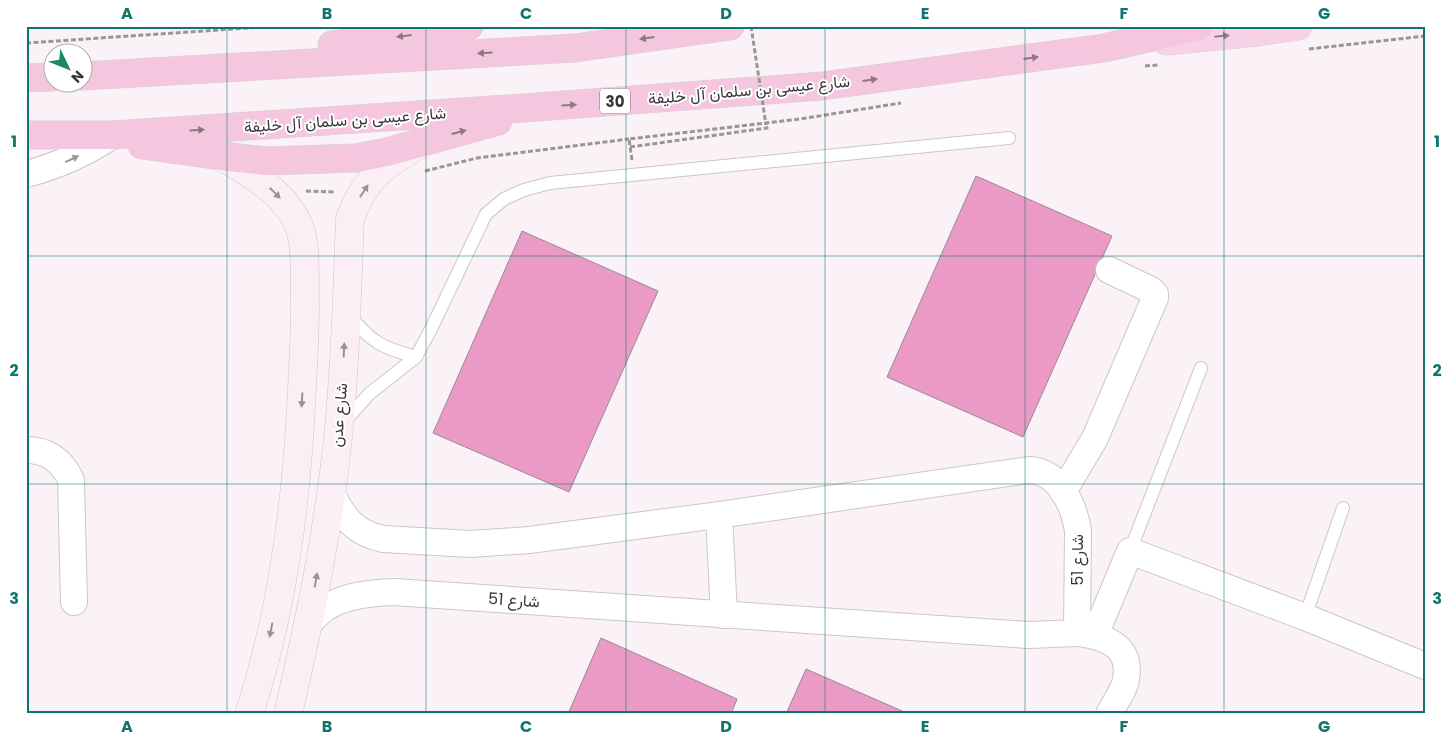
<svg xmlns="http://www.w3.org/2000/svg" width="1451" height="740" font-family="Poppins,Vazirmatn,sans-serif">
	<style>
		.building { fill: #eb99c6; stroke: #948d91 }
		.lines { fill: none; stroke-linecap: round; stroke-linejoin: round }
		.service-casing { stroke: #cdc6c9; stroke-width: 14 }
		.minor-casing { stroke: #cdc6c9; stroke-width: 28 }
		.secondary-casing { stroke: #cdc6c9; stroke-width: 29 }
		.trunk-casing { stroke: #d3d3d3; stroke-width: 29 }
		.motorway-casing { stroke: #d3d3d3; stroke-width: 29 }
		.path { stroke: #9a9597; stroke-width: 3; stroke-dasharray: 5 2.5; stroke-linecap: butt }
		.service { stroke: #fff; stroke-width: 12 }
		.minor { stroke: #fff; stroke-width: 26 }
		.secondary { stroke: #fceef5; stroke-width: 28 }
		.trunk { stroke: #f7d2e6; stroke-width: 28 }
		.motorway { stroke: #f5c7df; stroke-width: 28 }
		.path-bridge { stroke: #9a9597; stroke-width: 3; stroke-dasharray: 5 2.5; stroke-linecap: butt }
		.oneway { fill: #8e7783 }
		.oneway2 { fill: #8e7c86 }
		.oneway3 { fill: #9c9a9b }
		.oneway4 { fill: #9a9296 }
		.grid { fill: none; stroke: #0f766e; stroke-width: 1; stroke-opacity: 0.55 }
		.labels { text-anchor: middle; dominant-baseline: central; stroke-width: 4; stroke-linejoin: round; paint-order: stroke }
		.shield { fill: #fff; stroke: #747273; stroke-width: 1 }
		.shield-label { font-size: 15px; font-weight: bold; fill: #393637 }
		.street-label { font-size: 16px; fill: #393637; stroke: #fff }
		.neatline { fill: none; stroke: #0f766e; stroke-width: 2 }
		.grid-label { font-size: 16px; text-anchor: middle; font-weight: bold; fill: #0f766e }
	</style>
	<rect width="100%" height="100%" fill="#faf2f6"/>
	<g class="building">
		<path d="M976,176L1112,236L1023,437L887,377Z"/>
		<path d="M522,231L658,291L569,492L433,433Z"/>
		<path d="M601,638L737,699L731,714H568Z"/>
		<path d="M806,669L909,714H786Z"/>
	</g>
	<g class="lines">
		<g class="service-casing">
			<g id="service">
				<path d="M350,316C372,343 383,348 416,357"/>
				<path d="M344,422L369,394L416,357L432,327L486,214L504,199L524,190L550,183L1009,138"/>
				<path d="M1130,551L1201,368"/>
				<path d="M1305,617L1343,508"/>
			</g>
		</g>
		<g class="minor-casing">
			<g id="minor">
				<path d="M26,174C58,166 86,153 113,135"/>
				<path d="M26,450C48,450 62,461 71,480L74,602"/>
				<path d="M1063,492L1095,438L1155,298V294L1151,290L1109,270"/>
				<path d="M719,515L724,615"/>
				<path d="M310,621C315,617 320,612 325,608C346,595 371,593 394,592L1029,635L1077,633L1078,531C1074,505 1059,471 1029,470L719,515L529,540L471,544L383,539C355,533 343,518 331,492"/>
				<path d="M1078,633C1105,637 1132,645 1126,679C1125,689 1114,704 1109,714"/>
				<path d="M1095,635L1130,551L1305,617L1425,666"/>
			</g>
		</g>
		<g class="secondary-casing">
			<g id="secondary">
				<path d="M221,156C252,175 287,193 300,229C307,248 304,282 305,304C305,338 303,372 301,406C296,507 281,617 249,714"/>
				<path d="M288,714C310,619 330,524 339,427C346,358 347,289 350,219C356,203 364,187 376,175C386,164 406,153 418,145"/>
			</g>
		</g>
		<g class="trunk-casing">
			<path id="trunk" d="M1167,41L1257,32L1298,26"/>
		</g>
		<g class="motorway-casing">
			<g id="motorway">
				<path d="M332,45L429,33L469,26"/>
				<path d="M82,76L575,48L730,26"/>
				<path d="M26,78L52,77"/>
				<path d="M26,135H113L537,107L822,86L1104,48L1199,26"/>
				<path d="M142,145L221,156L267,161L356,158L387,152L498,121"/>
			</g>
		</g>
		<g class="path">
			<path d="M26,43L278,26"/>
			<path d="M1309,49L1425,36"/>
			<path d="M1145,66L1158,65"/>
			<path d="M630,147L767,128L766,125"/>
			<path d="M632,160L629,139L800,119L901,103"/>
			<path d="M425,171L477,158L629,139"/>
			<path d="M306,191L335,192"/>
		</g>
		<use href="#service" class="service"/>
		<use href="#minor" class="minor"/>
		<use href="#secondary" class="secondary"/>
		<use href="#trunk" class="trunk"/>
		<use href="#motorway" class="motorway"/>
		<path class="path-bridge" d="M751,26L766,125"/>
	</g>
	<defs><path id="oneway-solid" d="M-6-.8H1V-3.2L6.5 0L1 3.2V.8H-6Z" transform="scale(1.25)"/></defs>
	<g class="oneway">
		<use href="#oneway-solid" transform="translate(404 36) rotate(173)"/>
		<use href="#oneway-solid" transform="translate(647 38) rotate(172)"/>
		<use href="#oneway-solid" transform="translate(485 53) rotate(177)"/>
		<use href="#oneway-solid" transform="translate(1031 58) rotate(-8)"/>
		<use href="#oneway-solid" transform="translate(870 80) rotate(-8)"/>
		<use href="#oneway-solid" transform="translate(569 105) rotate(-4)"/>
		<use href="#oneway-solid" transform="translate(197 130) rotate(-4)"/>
		<use href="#oneway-solid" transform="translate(459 132) rotate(-15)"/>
	</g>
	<use class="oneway2" href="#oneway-solid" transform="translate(1222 36) rotate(-6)"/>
	<use class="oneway3" href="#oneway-solid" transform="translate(72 159) rotate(-25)"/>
	<g class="oneway4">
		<use href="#oneway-solid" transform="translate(364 191) rotate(-57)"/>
		<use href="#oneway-solid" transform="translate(275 193) rotate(45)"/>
		<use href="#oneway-solid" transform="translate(344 350) rotate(-87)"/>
		<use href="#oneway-solid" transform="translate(302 400) rotate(93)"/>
		<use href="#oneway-solid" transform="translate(316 580) rotate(-80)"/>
		<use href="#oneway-solid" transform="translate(271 630) rotate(101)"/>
	</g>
	<path class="grid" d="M227,26V714M426,26V714M626,26V714M825,26V714M1025,26V714M1224,26V714M26,256H1425M26,484H1425"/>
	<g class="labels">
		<rect class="shield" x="600" y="88.5" width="30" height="25" rx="4"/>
		<g class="shield-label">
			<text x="615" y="101">30</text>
		</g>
		<g class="street-label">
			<text transform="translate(749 90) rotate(-5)">شارع عيسى بن سلمان آل خليفة</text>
			<text transform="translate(345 120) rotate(-4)">شارع عيسى بن سلمان آل خليفة</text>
			<text transform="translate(339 415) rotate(-85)">شارع عدن</text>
			<text transform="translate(1077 560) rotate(-90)">شارع 51</text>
			<text transform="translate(514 600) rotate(4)">شارع 51</text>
		</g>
	</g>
	<rect width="1451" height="740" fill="none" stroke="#ffffff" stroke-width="55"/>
	<g transform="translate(68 68) rotate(133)"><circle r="24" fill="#ffffff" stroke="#b0afaf"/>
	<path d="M0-4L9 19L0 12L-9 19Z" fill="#1b8866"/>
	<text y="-8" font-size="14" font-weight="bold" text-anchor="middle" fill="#393637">N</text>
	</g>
	<rect x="28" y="28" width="1396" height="684" class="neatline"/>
	<g class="grid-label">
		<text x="127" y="19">A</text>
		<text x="327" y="19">B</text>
		<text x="526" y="19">C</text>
		<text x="726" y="19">D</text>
		<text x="925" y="19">E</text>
		<text x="1124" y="19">F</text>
		<text x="1324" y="19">G</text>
		<text x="14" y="147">1</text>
		<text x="1437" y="147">1</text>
		<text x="14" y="376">2</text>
		<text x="1437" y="376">2</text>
		<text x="14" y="604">3</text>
		<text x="1437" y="604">3</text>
		<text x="127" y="732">A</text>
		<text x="327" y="732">B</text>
		<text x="526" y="732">C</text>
		<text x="726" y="732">D</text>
		<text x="925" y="732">E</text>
		<text x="1124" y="732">F</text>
		<text x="1324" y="732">G</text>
	</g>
</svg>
